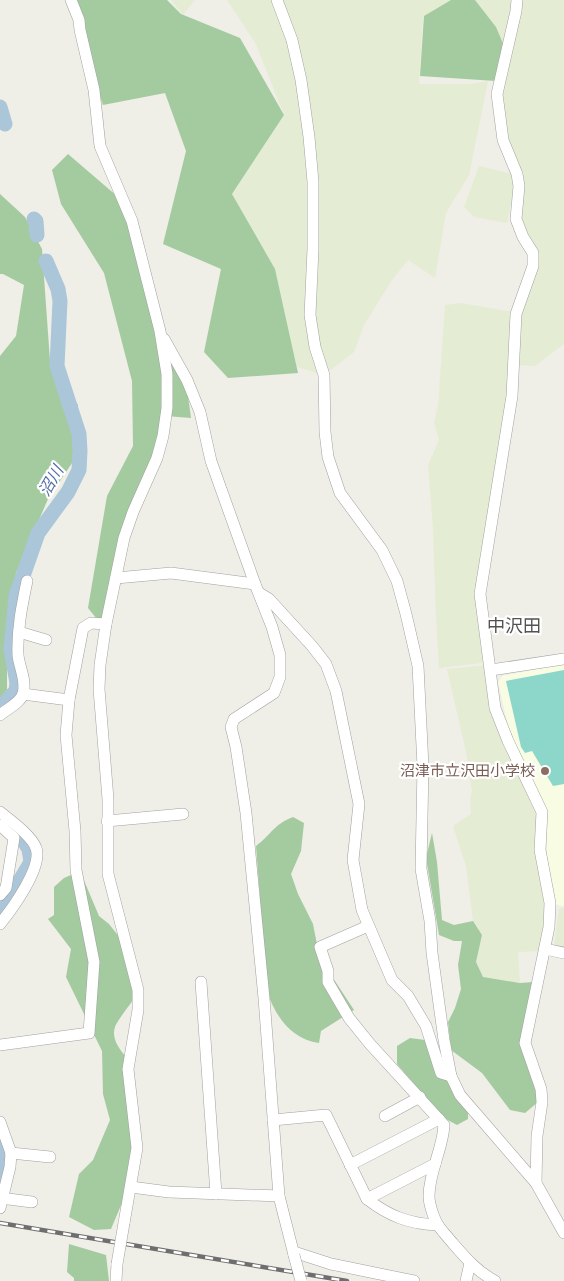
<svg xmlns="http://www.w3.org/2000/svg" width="564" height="1281" font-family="Roboto,'Noto Sans JP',sans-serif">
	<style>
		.education { fill: #f7fce3 }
		.farmland { fill: #e5ecd4 }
		.forest { fill: #a3cb9f }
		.pitch { fill: #8cd7ca }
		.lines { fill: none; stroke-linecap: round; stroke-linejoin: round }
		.river { stroke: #abc5d9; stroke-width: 15 }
		.minor-casing { stroke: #a1a1a1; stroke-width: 12 }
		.minor { stroke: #fff; stroke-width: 11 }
		.rail-casing { stroke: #6e6e6e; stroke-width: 4.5 }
		.rail { stroke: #fff; stroke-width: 2.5; stroke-dasharray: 8; stroke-linecap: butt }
		.minor-bridge-casing { stroke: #a1a1a1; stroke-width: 12; stroke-linecap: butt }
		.minor-bridge { stroke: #fff; stroke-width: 11 }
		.education-dot { fill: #8d6e63; stroke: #fff; stroke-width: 2 }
		.labels { text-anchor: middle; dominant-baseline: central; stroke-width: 4.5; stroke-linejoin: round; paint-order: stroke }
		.education-label { font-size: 15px; fill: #785e54; stroke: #fff; text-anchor: end }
		.water-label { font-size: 16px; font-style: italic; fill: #546ca7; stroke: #fff }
		.quarter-label { font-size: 18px; fill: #535353; stroke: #fff }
	</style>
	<rect width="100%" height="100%" fill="#efeee7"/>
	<path class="education" d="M564,664V906H561L555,904L547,858L545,810L509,731L498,682L502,676Z"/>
	<g class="farmland">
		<path d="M171,0H195L183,15Z"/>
		<path d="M227,0H451L423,17L419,84H471L488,81L469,175L446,213L435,278L408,260L392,280L364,325L354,352L324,375L297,367L275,269L232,194L284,115L256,44Z"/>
		<path d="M475,0H564V344L535,366L513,365L480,596L490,662L439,668L436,617L433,529L428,465L439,440L434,422L438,406L445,305L461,303L513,312L533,269L521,221L516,178L507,223L474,217L464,207L479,166L516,175L498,101L506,49L496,27Z"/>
		<path d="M490,665L495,704L540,814L546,911L541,951L518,952L520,982L501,981L483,977L476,962L482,935L473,921L466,866L453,826L471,814L470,798L472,791L466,752L447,669Z"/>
		<path d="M564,908V951L554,947L559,909Z"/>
	</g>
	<g class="forest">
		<path d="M67,0H167L181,14L240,38L284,115L232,194L275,269L298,373L228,378L204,352L221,269L163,244L186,151L165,93L103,105Z"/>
		<path d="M451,0H475L496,27L505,48L496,81L420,76L424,16Z"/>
		<path d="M68,154L125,203L161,337L188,396L191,418L166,416L163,453L124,520L101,624L88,608L107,496L133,446L132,381L104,273L61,204L52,170Z"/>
		<path d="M0,194L25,217L42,249L50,361L78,405L72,463L48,499L16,573L7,670V695L0,706V356L16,336L24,285L3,274H0Z"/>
		<path d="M293,817L304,823L301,851L291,874L298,894L313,924L321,965L335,981L354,1010L321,1031L319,1043C291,1039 275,1016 267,991L256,846C272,834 273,825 293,817Z"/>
		<path d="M432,833L437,862L442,920L454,925L473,921L482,935L476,962L483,977L520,983L533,982L528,1027L538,1102L525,1113L510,1110L482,1073L451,1050L448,1022L455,1008L461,989L458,965L462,941H454L439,935L426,858Z"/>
		<path d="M80,871L99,916L109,924L124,943L138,993C133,1001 116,1022 115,1027C111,1038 119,1049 126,1057L135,1122L127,1191L111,1229L94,1230L69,1217L79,1174L93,1160L110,1120L103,1094L102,1051L66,977L71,949L48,919L54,915V887L64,878Z"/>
		<path d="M410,1038L425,1040L468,1108V1119L457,1125L442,1117L397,1064V1046Z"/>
		<path d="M69,1244L106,1255L109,1281H74V1278L67,1272Z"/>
	</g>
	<path class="pitch" d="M564,670V784L553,786L532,751L525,753L521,747L506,681Z"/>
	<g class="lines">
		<g class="river">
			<path d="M0,107L5,124"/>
			<path d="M34,219L36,221L37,235"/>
			<path d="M0,708L16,691L17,683L11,649L16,596L38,533L68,492L79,470L80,451L79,434L57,366L60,301L58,289L46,261"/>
			<path d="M0,914L31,862L29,849L24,841L5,823"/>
			<path d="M0,1134L5,1161L0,1184"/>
		</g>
		<g class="minor-casing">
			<g id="minor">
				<path d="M71,0L79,20L80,30L94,90L100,146L132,221L160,331L167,374V408L163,436L157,458L133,512L124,538L106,624L100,665L99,689L108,799V874L138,990V1010L128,1069L137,1148L124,1223"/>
				<path d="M277,0L292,40L301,80L309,137L313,182V249L310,315L315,347L324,375L325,432L328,457L340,493L382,550L397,581L406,614L418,666L423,766L421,869L430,921L432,953L444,1040L451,1076L460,1095L536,1183L564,1233"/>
				<path d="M517,0L516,11L497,94L503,140L517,174L519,186L516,219L523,237L533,253V266L516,314L512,396L480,594L495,708L508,741L542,812L540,850L550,903L549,927L525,1043L541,1089L542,1102L537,1136L536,1183"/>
				<path d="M164,339L187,380L200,412L211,461L255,584L272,627L280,655V677L274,693L234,719L231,727L236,747L246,813L264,998L279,1196L294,1255"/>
				<path d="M116,578L171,573L255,584"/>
				<path d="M259,593L269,599L312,646L326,664L336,691L359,804L353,860L362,910L392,980L408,996L426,1026L441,1073L451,1076"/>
				<path d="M19,632L46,640"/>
				<path d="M491,670L564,659"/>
				<path d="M23,694L69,700L83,628L91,623L106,624"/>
				<path d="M0,715C7,709 20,703 23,694C27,681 19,667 18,655C17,629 22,605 27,581"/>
				<path d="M0,812C10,820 32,836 36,848C43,867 12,909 0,924"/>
				<path d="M107,821L183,814"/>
				<path d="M0,825L14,838L6,888L0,895"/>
				<path d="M368,926L320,947L328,971V982L349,1018L370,1044L444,1125C443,1149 429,1171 429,1196C429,1204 434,1219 438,1225C441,1230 446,1235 450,1240C464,1256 476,1271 495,1281"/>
				<path d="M545,949L564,953"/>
				<path d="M201,982L216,1194"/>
				<path d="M0,1045L89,1033L94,962L76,870L75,831L66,735L69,700"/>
				<path d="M385,1116L420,1097"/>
				<path d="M273,1120L326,1115L367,1199C389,1216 409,1224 438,1225"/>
				<path d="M0,1122L11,1153L10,1167L0,1208"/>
				<path d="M11,1153L50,1157"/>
				<path d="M350,1165L439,1119"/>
				<path d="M131,1187L169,1192L279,1196"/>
				<path d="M0,1198L32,1202"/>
				<path d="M367,1199L435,1164"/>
				<path d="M294,1252L331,1264L414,1281"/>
				<path d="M116,1281L117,1264"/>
				<path d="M466,1281L470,1263"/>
			</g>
		</g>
		<use href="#minor" class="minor"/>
		<g class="rail-casing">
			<path id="rail" d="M0,1223L347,1281"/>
		</g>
		<use href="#rail" class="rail"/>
		<g class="minor-bridge-casing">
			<g id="minor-bridge">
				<path d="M294,1255L301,1281"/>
				<path d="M117,1264L124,1223"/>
			</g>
		</g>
		<use href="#minor-bridge" class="minor-bridge"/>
	</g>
	<circle class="education-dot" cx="545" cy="771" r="5"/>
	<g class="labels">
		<g class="education-label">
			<text x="535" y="771">沼津市立沢田小学校</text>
		</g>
		<g class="water-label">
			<text transform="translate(51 481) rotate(-60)">沼川</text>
		</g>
		<g class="quarter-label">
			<text x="514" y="625">中沢田</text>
		</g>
	</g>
</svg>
